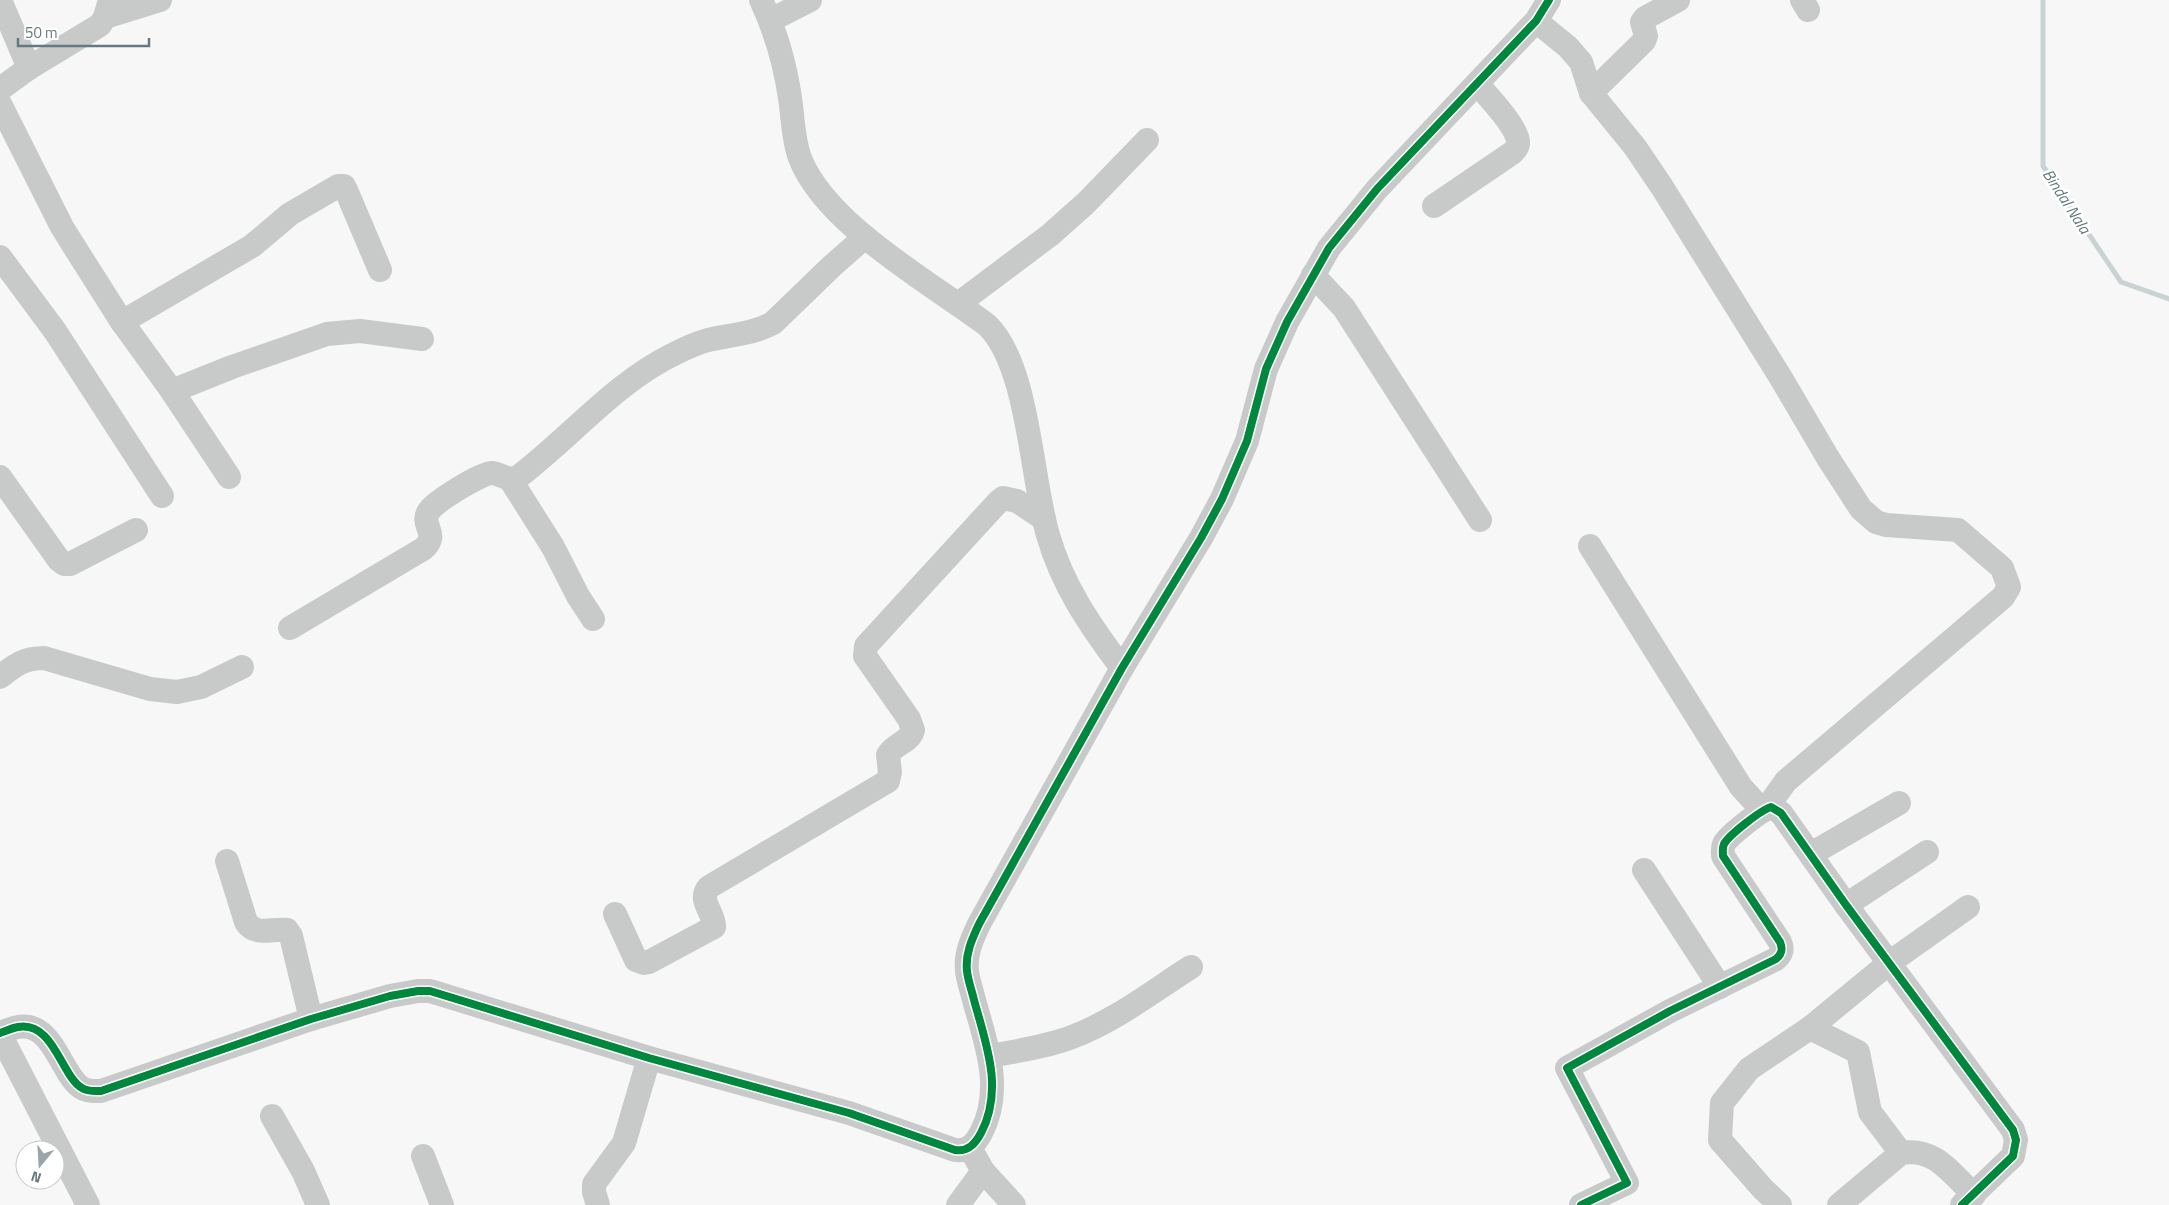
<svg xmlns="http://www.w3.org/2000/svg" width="2169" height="1205" font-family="'Titillium Web',sans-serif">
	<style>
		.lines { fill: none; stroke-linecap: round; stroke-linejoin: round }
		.stream { stroke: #c9d3d4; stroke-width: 5 }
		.minor { stroke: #c8caca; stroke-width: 24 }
		.cycleway-casing { stroke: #fff; stroke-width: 11 }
		.cycleway { stroke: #00873e; stroke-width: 8 }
		.labels { text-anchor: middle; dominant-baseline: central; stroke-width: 5; stroke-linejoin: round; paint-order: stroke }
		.water-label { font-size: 16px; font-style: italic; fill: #607778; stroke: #fff }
	</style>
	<rect width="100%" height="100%" fill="#f7f7f7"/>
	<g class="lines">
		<path class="stream" d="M2043,0V166L2121,282L2169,299"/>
		<g class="minor">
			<path d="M0,0L29,68"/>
			<path d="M761,0C776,32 785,63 790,98C793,117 793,140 800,158C825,224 931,283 987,325C1029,365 1031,479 1048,535C1062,585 1091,627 1122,668"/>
			<path d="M1802,0L1808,10"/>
			<path d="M105,17L160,0"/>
			<path d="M771,20L810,0"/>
			<path d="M1536,21L1568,47L1581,62L1591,93L1635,147L1662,187L1781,378L1828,458L1861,509L1876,522L1886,525L1958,530L2002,568L2009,587L2003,597L1786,781L1766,809"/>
			<path d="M0,89L29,68L100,25L105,17L110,0"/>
			<path d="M1591,93L1644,41L1646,36L1642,22L1645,18L1678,0"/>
			<path d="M0,104L62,227L82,259L122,322L172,391L229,477"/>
			<path d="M1434,206L1512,153C1515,150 1518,148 1518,143C1520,130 1487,95 1477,84"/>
			<path d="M0,257L55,331L162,496"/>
			<path d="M1313,275L1344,308L1480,520"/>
			<path d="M958,304L1050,235L1086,203L1147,140"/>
			<path d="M122,322L252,246L290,214L338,186H344L346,190L380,270"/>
			<path d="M172,391L232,367L327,334L360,331L422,339"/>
			<path d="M0,477L59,560L64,564H70L136,530"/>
			<path d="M510,479L553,547L578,596L593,619"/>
			<path d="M1590,546L1741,787L1763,811"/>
			<path d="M290,628L423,549C441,534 419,525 429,511C436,501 481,473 492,473C502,474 508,482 518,477C571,437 615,382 676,353C686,348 697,343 708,340C730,335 753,334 773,323L832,266L865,237"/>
			<path d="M0,677C15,665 24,658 44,658L150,689L177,692L201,687L242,667"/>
			<path d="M1811,854L1899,803"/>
			<path d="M227,861L246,922C256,937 272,928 287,930L291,936L311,1019"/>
			<path d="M1644,870L1720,987"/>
			<path d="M1846,905L1927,852"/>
			<path d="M615,914L636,960L644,963L649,962L714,927C715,913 697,900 709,887L888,781L890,772L888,755C894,744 910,742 913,730L909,719L865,656L866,646L999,501L1003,498L1017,501L1044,519"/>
			<path d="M1810,1028L1889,963L1968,907"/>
			<path d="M0,1033C6,1031 12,1028 18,1027C54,1021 61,1076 82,1088C88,1092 95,1091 101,1091L311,1019L390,996L418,991H430L649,1058L849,1113L955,1150C968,1152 975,1144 981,1133C1004,1089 986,1044 974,1000C972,991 968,981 967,971C965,954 972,939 979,924L1122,668L1201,538L1222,499L1247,441L1266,369L1287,322L1329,248L1377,189L1536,21L1549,0"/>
			<path d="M0,1034L88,1205"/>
			<path d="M990,1056C1017,1051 1046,1047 1072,1037C1115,1021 1153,991 1191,967"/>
			<path d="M272,1116L303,1171L318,1205"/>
			<path d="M970,1148L983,1171L1014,1205"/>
			<path d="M423,1156L442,1205"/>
			<path d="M598,1205L594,1192V1184L624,1143L649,1058"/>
			<path d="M958,1205L983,1171"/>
			<path d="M1581,1205L1627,1183L1567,1068L1670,1011L1776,959C1782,954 1783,949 1780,942L1723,856C1723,852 1722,848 1724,844C1729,835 1761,810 1771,807L1781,813L1846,905L2013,1130L2016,1140L2013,1156L1962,1205"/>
			<path d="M1780,1205L1763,1189L1720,1140L1722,1103L1749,1069L1810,1028L1858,1052L1870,1112L1901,1153"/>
			<path d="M1839,1205L1901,1153C1935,1147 1951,1173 1974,1195"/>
		</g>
		<g class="cycleway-casing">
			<g id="cycleway">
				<path d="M0,1033C6,1031 12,1028 18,1027C54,1021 61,1076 82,1088C88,1092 95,1091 101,1091L311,1019L390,996L418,991H430L649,1058L849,1113L955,1150C968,1152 975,1144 981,1133C1004,1089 986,1044 974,1000C972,991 968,981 967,971C965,954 972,939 979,924L1122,668L1201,538L1222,499L1247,441L1266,369L1287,322L1329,248L1377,189L1536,21L1549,0"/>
				<path d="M1581,1205L1627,1183L1567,1068L1670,1011L1776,959C1782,954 1783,949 1780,942L1723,856C1723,852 1722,848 1724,844C1729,835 1761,810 1771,807L1781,813L1846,905L2013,1130L2016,1140L2013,1156L1962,1205"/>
			</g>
		</g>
		<use href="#cycleway" class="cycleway"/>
	</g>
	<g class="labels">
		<g class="water-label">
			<text transform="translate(2067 201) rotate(57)">Bindal Nala</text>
		</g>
	</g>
	<g transform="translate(40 1165) rotate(198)"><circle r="24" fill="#ffffff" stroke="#c2c9cb"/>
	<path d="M0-4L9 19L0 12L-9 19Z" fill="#99a5a8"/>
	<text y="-8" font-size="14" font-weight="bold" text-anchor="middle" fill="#66797e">N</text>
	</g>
	<path d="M18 38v8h131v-8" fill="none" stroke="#66797e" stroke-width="2.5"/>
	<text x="25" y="38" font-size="15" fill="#66797e" stroke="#ffffff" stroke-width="4" paint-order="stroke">50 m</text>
</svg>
